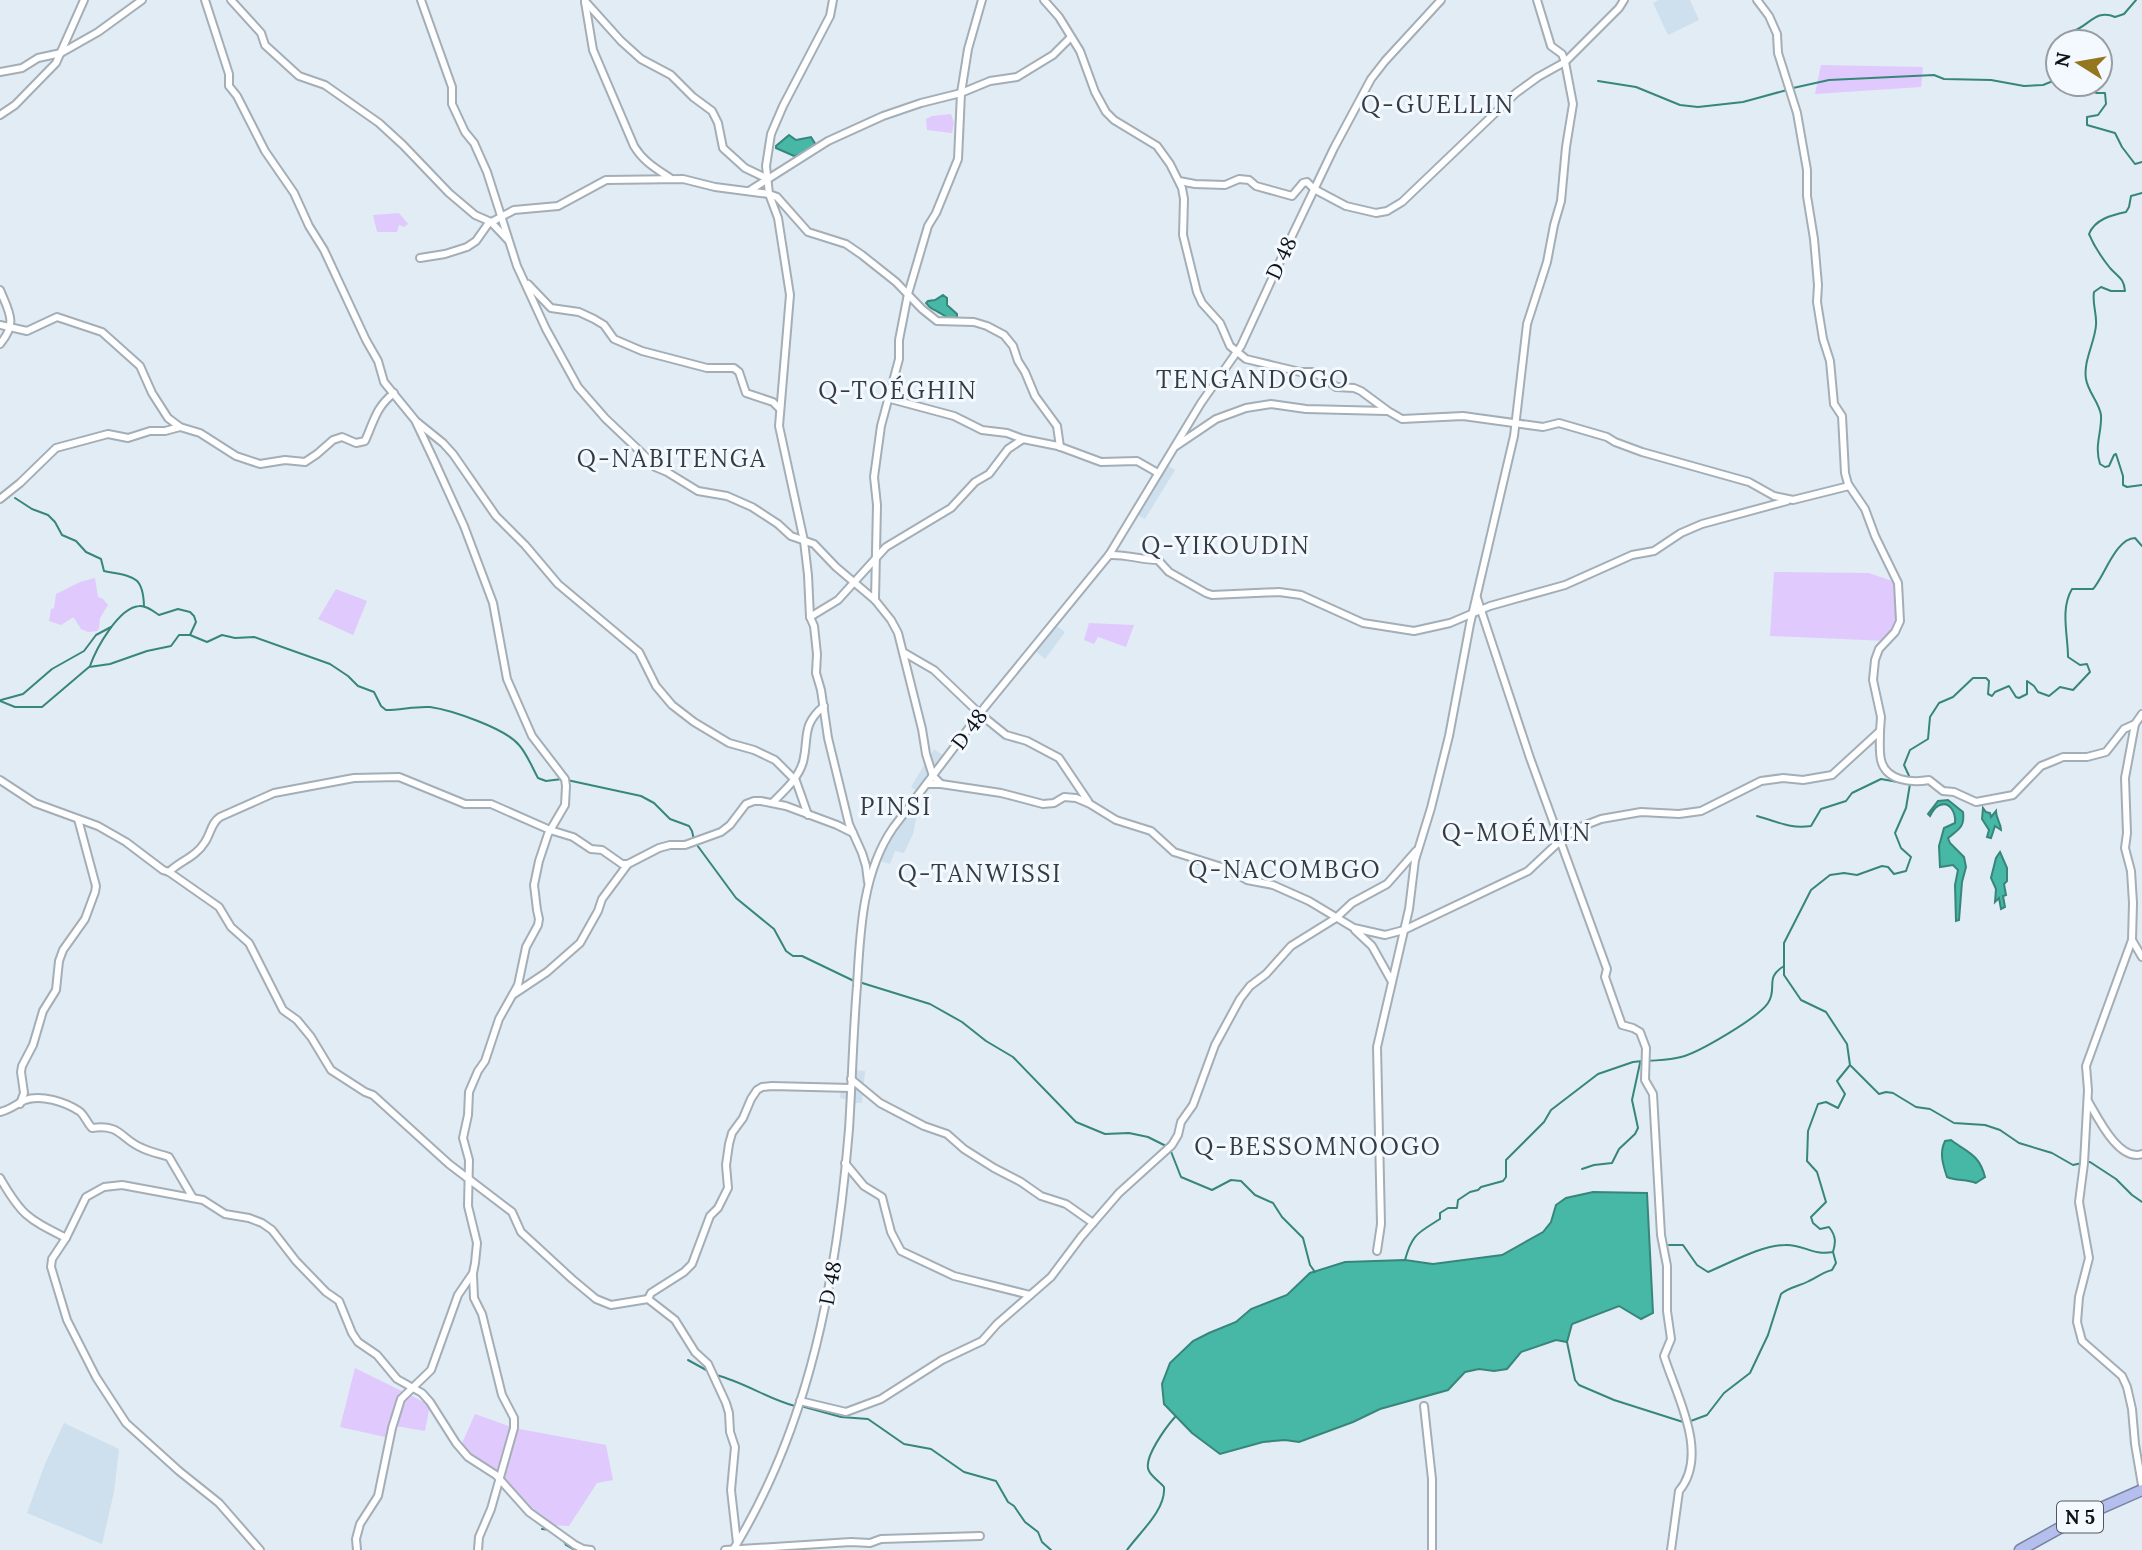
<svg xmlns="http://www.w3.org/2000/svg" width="2142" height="1550" font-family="Lora,serif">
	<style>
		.built { fill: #cedfed }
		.green { fill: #e0c9fc }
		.water { fill: #47b7a6; stroke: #36867b; stroke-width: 2 }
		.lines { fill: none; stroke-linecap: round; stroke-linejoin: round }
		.stream { stroke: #36867b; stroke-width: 2 }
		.minor-casing { stroke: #a4aeb6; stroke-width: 10 }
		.highway-casing { stroke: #7a83a2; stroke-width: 13 }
		.minor { stroke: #fff; stroke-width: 6 }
		.highway { stroke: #b4bfee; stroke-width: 10 }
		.labels { text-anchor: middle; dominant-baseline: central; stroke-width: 6; stroke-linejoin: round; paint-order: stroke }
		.shield { fill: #f3f9fe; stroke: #53585c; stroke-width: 2 }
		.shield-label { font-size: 19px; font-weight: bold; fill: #0f1316 }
		.street-label { font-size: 21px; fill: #0f1316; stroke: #f3f9fe }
		.quarter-label { font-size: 24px; letter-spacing: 2px; fill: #343c42; stroke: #f3f9fe }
	</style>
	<rect width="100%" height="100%" fill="#e2ecf5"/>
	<g class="built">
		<path d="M1659,0H1690L1699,20L1668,35L1653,3Z"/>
		<path d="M1164,463L1175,470L1145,519L1134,513Z"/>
		<path d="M1054,624L1065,632L1045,659L1033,649Z"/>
		<path d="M934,749L947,758L920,793L911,787Z"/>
		<path d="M914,800L919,804L913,834L904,853L895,851L890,864L877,860L882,847Z"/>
		<path d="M852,1070L865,1071L862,1103H850V1100L840,1098L841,1088H851Z"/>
		<path d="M64,1423L119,1449L114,1492L102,1544L27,1513L45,1464Z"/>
	</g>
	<g class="green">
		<path d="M1821,65L1923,67L1921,87L1815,94Z"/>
		<path d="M951,114L954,123L952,133L927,130L926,119L932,116Z"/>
		<path d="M399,213L408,224L404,227L399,225L397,232H377L373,215Z"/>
		<path d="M1774,572L1869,573L1898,583L1900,615L1887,641L1770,636Z"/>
		<path d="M95,578L98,597L103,599L108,605L100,618L99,628L97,631L88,632L81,629L74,618H72L61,625L49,621L51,609L54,608L56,594L80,582Z"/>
		<path d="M336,589L367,601L353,635L318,619Z"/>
		<path d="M1089,623L1134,625L1126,647L1098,637L1094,644L1084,640Z"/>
		<path d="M355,1368L430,1405L425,1431L390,1425L385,1437L340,1427Z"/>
		<path d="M475,1414L514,1428L606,1445L613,1480L597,1483L569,1526L547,1525L529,1512L496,1475L460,1448Z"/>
	</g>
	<g class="water">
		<path d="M789,135L796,140L811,137L816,145L802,155L794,156L776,148V146Z"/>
		<path d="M943,295L947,298V305L957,314V318C944,318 948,317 938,312C932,308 931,310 926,303L928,301L935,300Z"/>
		<path d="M1948,800L1963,812C1965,827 1959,829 1948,838L1950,843L1964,857L1966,867L1962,882L1959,920L1956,921L1955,885L1958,870L1953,865L1940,867L1939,846L1944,828L1955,823C1956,814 1950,799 1938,806C1934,808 1932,812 1930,816L1928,814L1938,801Z"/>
		<path d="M1983,808L1986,812L1990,813L1991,817L1996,811C1996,819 2001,823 2001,830L1995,826L1991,838L1987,837L1989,830L1982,819Z"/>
		<path d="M2000,852L2007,868V881L2004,884L2006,895L2003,896L2005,907L2001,909L1999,898L1995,902L1996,889L1991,878L1996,858Z"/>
		<path d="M1951,1140C1968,1153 1979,1154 1985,1177L1976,1183C1966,1179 1956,1181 1947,1177C1943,1165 1939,1153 1945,1141Z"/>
		<path d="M1593,1192L1647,1193L1653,1313L1641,1319L1619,1306L1572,1324L1567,1342L1556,1340L1521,1352L1507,1369L1494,1371L1479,1369L1465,1372L1448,1390L1380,1409L1353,1422L1299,1442L1285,1440L1263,1442L1220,1454L1192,1433L1164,1404L1162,1384L1170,1363L1193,1341L1209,1333L1236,1322L1251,1309L1287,1295L1310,1273L1345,1262L1405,1260L1433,1264L1502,1255L1543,1232L1551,1222L1556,1205L1566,1198Z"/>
	</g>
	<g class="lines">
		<g class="stream">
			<path d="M2069,42L2073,31C2088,27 2096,8 2115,17L2124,14L2136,0"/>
			<path d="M1598,81L1636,87L1680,105L1698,107L1743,102L1787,90"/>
			<path d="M2082,84L2096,93H2105L2106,104L2098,115L2087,117V125L2115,133L2122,147L2135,164L2142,162"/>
			<path d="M1793,88L1829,80L1934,75L1944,79L1991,80L2024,86L2043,85L2058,79"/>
			<path d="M2142,193L2131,196L2129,207L2126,212C2112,215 2095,219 2089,234C2094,246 2102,258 2110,268C2118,277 2124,278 2125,291H2111L2101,287L2094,292C2092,303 2097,314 2096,325C2095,342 2083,361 2086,379C2088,392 2099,402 2101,415C2102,433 2094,445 2100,464L2105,467L2109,466L2114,455L2116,454L2123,476V485L2127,487L2142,485"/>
			<path d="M15,498L32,509L48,515L55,522L62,535L76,541L86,552L101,559L104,571C132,577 143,574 144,606"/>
			<path d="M90,666C96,649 118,608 139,606C146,605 153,611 159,615L178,609L190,612L194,616L196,622L190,635"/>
			<path d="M1,700L23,694L52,669L84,651L96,635L111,627"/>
			<path d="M0,701L15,707H42L89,667L110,664L147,651L171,646L179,635H190L207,642L222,635L235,638L254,637L330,664L348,676L358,686L374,692L381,706L386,710C401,710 415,706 430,707C451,710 505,728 519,745C527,754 532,767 538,778L546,781L562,779"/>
			<path d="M1910,778L1904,765L1910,750L1928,739L1930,717L1939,703L1953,697L1973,678H1986L1989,681L1988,694L1992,696L1995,692L2009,686L2016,697L2019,698L2027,694V681L2034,686L2038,692L2049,696L2060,687L2073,690L2090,672L2087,664L2080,665L2068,657C2068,635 2060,609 2072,589H2093C2104,577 2116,538 2135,538L2142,546"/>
			<path d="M567,780L641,796L654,803L670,819L689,826L692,831L694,840"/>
			<path d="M1757,816C1779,822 1789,829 1811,826L1821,809L1846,801L1852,793L1881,779L1909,784"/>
			<path d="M697,845L736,898L774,929L786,951L793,956H802L854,981"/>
			<path d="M859,982L930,1004L962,1022L986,1041L1013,1057L1076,1122L1105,1134L1129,1133L1148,1137L1166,1146"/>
			<path d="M1648,1061C1659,1060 1670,1060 1681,1057C1698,1053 1758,1018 1768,1003C1778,988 1764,978 1784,966"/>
			<path d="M1851,1066L1879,1094L1886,1092L1893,1093L1916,1107L1930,1109L1954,1123L1985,1125L2000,1130L2019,1143L2052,1153L2073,1165L2082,1163"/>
			<path d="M1170,1149L1181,1177L1212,1190L1231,1180L1241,1181L1255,1195L1273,1203L1282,1217L1303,1238L1310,1265L1315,1272"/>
			<path d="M2087,1162H2090L2116,1179L2132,1195L2142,1202"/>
			<path d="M1582,1169L1594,1165L1612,1163L1619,1149L1635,1134L1638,1128L1632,1100L1640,1063"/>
			<path d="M1669,1245H1683L1697,1265L1708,1272C1730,1263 1762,1245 1785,1245C1803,1244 1813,1256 1833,1252C1836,1242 1836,1236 1829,1227L1820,1229L1813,1223L1811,1217L1826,1202L1817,1172L1807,1161L1808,1131L1818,1104L1826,1102L1838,1108L1845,1094L1837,1081L1850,1065L1847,1044L1826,1012L1801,1000L1784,975V943L1811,890L1830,875L1844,873L1857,875L1882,866L1888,867L1894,874L1906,871L1911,857L1901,848L1895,833L1906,808L1910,784"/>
			<path d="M1405,1260C1412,1234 1418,1233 1440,1219V1213L1448,1208H1457L1458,1200L1470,1192L1478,1190L1481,1187L1503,1181L1506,1177V1160L1544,1122L1551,1110L1598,1074L1633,1062L1643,1061"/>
			<path d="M1567,1342L1575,1380L1579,1385L1614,1400L1683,1422"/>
			<path d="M688,1360L708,1371"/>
			<path d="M716,1375C744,1382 768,1399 795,1406"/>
			<path d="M801,1406L841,1417L868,1419L904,1444L931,1449L964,1472L996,1481L1008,1502L1014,1506L1025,1522L1038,1532L1042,1542L1051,1550"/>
			<path d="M1688,1422L1707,1415L1724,1393L1750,1373L1768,1335L1781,1294C1789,1287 1800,1286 1809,1281C1818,1277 1823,1272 1832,1270L1836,1263L1833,1252"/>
			<path d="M542,1529L551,1530"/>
			<path d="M563,1539L566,1545L575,1550"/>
			<path d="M1127,1550C1139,1533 1166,1510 1164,1487C1160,1482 1152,1477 1149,1471C1142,1459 1167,1426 1175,1417"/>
		</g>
		<g class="minor-casing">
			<g id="minor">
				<path d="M205,0L229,74V86L237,96L265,151L294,193L309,226L324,250L366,340L378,361L384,382L415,420L433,458L464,526L493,603L507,679L532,736L565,779L566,786L565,805L548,834L539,861L534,885L537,910L539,919L538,925L526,947L518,985L499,1019L485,1061L478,1071L469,1092L468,1115L463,1138L469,1160L468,1206L477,1243L475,1263L473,1273L458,1295L431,1370L401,1399L392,1428L378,1496L360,1524L356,1539L357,1550"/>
				<path d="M231,0L261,33L265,45L299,76L325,85L379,123L403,145L449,193L475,215L491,222L508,240"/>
				<path d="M421,0L452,87V104L465,132L474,143L487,172L517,266L546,329L578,387L605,418L645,456L655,467L667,472L698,491L727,496L752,507L778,524L791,536L814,544L836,567L875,600L891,620L898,633L922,729L926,754L933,776L941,784"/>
				<path d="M833,0L830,16L783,106L771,134L766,166L769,194L778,218L790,295L779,426L804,541L808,575L810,617L814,626L817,654L816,673L821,690L828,738L849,824L862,853L866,866L868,882"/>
				<path d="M1044,0L1059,17L1080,51L1095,92L1106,112L1114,120L1157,146L1170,164L1182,188L1184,199L1183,235L1197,292L1202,303L1220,323L1230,346L1246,359L1300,372H1312L1323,377L1336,387L1354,388L1361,391L1388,411L1402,419L1463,416L1543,427L1559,423L1607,437L1615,442L1642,452L1749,482L1774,496L1793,500L1849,486"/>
				<path d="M585,1L621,41L641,59L671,75L693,97L712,111L718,123L723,148L745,168L768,179"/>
				<path d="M585,2L593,50L634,146C643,161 655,168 670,178"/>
				<path d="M0,72L22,68L38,58L61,53L98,32L142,0"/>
				<path d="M0,115L15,105L56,63L84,0"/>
				<path d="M1179,181L1195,184L1225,185L1239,179L1249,180L1256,186L1292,196L1303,183L1307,182L1314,189L1346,206L1376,213L1387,211L1402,202L1516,93L1538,77L1565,62L1619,8L1624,0"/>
				<path d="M749,191L828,141L883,116L921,103L961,93L990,81L1017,77L1053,55L1071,37"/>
				<path d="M420,258L445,254L467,247L476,241L488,224L514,210L558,206L606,180L683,179L715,187L769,194L777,197L808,232L846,244L862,255L896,282L922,309L937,321L974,322L987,326L1004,335L1013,346L1018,361L1025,372L1035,396L1057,426L1060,447"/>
				<path d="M528,284L551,308L579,312L594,319L604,325L614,339L642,351L707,368H734L739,372L746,393L773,402L780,409"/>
				<path d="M0,290C9,312 18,323 0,344"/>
				<path d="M0,325L27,331L57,317L102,332L140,366L152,393L168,418L180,427L200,433L236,456L260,464L285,460L305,462L317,454L333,440L342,437L356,443L365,441C374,421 376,407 394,393"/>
				<path d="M887,398L954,416L982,430L1007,433L1023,439L1058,446L1101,462L1137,461L1158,473"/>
				<path d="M417,422L443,443L453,454L496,516L525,545L558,584L639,652L656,686L672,705L694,722L729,743L754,750L775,760L796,781L808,815"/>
				<path d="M1176,446L1216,419L1246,408L1271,404L1306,409L1386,411"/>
				<path d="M0,499L20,483L56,448L108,434L128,438L150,431H165L180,427"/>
				<path d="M1109,555C1126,554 1141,560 1158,560L1169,572L1206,593L1212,595L1279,592L1301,595L1363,623L1414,631L1450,623L1490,606L1565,585L1632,555L1654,551L1681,533L1702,524L1787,501"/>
				<path d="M1477,598L1530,758L1607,969L1605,977L1622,1025L1633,1028L1640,1032L1646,1048L1645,1080L1653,1094L1661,1235L1667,1266V1311L1671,1339L1664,1356C1676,1395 1710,1454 1679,1491L1671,1550"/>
				<path d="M875,600L877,505L874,477L881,426L899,359V340L908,294L928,226L936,213L958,159L961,93L968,49L982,0"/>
				<path d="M810,617L838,600L886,547L951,508L975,482L989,474L1008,449L1023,439"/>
				<path d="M903,652L934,670L980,714L1006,735L1027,741L1059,758L1088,801"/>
				<path d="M2142,714L2135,724L2125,778L2127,833L2125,848L2131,871L2133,903L2132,940L2142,957"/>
				<path d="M1880,731C1880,740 1879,751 1881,760C1886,781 1911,783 1929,780L1943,791L1954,792L1976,802L2008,796L2013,795L2041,766L2051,762L2063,757H2087L2106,752L2124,729L2135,724"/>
				<path d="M0,780L35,803L98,826L126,842L163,870L169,872C180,861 196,857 205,842C211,833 211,823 220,817L274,793L354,778L399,777L465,804H491L550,830L573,837L591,849L602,850L622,864H628L659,848L670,845H685L721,832L730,825L746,804L754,801H761L786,806L837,825L853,833"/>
				<path d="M927,784H941L1001,793L1043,804L1054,803L1064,797L1076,798L1090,804L1116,820L1151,831L1174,852L1228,869L1247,880L1273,885L1309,901L1354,928L1385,935L1404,930L1528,871L1561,840L1578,828L1601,819L1641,812L1679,814L1701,811L1761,781L1783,778L1803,780L1832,775L1880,731L1881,717L1873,680L1875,660L1879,649L1895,632L1900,621L1898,583L1875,536L1865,509L1848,484L1845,473L1842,416L1834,404L1830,361L1823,339L1817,302L1818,285L1814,239L1807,196V170L1797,113L1778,53L1777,34L1769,16L1757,0"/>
				<path d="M772,803C784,791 798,779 803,762C809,738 801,725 824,706"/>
				<path d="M169,872L219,907L231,927L249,943L283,1010L297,1020L311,1037L331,1070L365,1092L373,1095L449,1164L512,1212L521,1232L572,1279L596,1299L611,1305L648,1299L675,1320L695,1352L708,1364L726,1403L729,1413L730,1432L735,1447L731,1490L737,1543"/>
				<path d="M1355,930L1372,946L1391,980"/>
				<path d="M2132,940L2086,1066L2088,1090L2084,1163L2079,1202L2089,1258L2079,1297L2077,1322L2082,1341L2122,1376L2127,1387L2132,1409L2135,1444L2142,1485"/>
				<path d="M514,994L547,972L580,943L598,911L602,899L628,864"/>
				<path d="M851,1079L880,1103L924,1126L947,1134L964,1149L994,1168L1021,1182L1041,1196L1066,1204L1093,1223"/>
				<path d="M2088,1101C2098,1118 2119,1162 2142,1154"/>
				<path d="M20,1104L24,1093L21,1072L22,1066L33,1045L43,1011L56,990L59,961L63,950L85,919L95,892L96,886L78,819"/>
				<path d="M0,1112C10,1110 16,1104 25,1100C41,1094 65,1102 79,1111C84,1114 87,1123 92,1128C122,1124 120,1139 142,1148C150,1152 160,1154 169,1157L193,1198"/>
				<path d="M845,1163L864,1186L882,1197L891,1232L901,1251L954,1276L1030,1295"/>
				<path d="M0,1178C22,1216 27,1218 66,1238L52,1259L51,1267L67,1320L96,1377L126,1423L179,1471L219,1503L260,1550"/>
				<path d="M66,1238L86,1197L104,1187L122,1185L203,1200L225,1214L249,1218L262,1223L272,1230L296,1261L326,1292L339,1301L352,1333L358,1342L377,1355L397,1379L422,1393L430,1402L456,1443L468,1457L496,1475L529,1512L575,1545L583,1549L591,1550"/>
				<path d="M1377,1251L1381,1224L1377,1047L1409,909L1415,860L1431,808L1449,736L1470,624L1514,436L1527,324L1547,262L1554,225L1561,201L1566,147L1573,104L1565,62L1562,54L1551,46L1537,0"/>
				<path d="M473,1275L474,1298L482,1314L502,1395L514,1418V1428L491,1509L479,1537L478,1550"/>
				<path d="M648,1299L651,1293L684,1272L692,1264L710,1216L718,1208L728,1188L726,1165L729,1144L732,1133L743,1118L751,1099L757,1090L762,1087L772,1086L851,1088"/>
				<path d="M800,1401L846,1412L881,1399L942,1360L982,1341L997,1324L1051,1277L1081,1237L1119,1193L1172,1145L1178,1135L1181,1122L1193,1105L1215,1045L1240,999L1250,986L1266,974L1291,946L1336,918L1352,903L1387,884L1416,851"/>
				<path d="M1424,1406L1432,1479V1550"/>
				<path d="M725,1550L851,1542L870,1543L881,1539L980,1536"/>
				<path d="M733,1550C811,1423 837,1276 849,1129C852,1082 853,1034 857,986C860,933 862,873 893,828L984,708L1109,555L1201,403L1241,346L1289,242L1334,148L1371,79L1385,61L1441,0"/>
			</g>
		</g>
		<g class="highway-casing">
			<path id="highway" d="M2020,1550L2076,1519L2142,1490"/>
		</g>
		<use href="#minor" class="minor"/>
		<use href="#highway" class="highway"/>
	</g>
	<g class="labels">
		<rect class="shield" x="2057" y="1501.5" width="46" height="31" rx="5"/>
		<g class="shield-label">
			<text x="2080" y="1517">N 5</text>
		</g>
		<g class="street-label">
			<text transform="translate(1281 258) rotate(-65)">D 48</text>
			<text transform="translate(969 729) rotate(-53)">D 48</text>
			<text transform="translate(830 1283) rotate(-79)">D 48</text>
		</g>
		<g class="quarter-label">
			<text x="1438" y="104">Q-GUELLIN</text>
			<text x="1253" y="379">TENGANDOGO</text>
			<text x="898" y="390">Q-TOÉGHIN</text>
			<text x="672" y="458">Q-NABITENGA</text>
			<text x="1226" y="545">Q-YIKOUDIN</text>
			<text x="896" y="806">PINSI</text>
			<text x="1517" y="832">Q-MOÉMIN</text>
			<text x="1285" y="869">Q-NACOMBGO</text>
			<text x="980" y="873">Q-TANWISSI</text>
			<text x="1318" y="1146">Q-BESSOMNOOGO</text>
		</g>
	</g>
	<g transform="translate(2079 63) rotate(281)"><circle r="33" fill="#f3f9fe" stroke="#989da1" stroke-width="2"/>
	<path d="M0-5L12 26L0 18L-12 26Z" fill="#93761d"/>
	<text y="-10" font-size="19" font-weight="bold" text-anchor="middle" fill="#0f1316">N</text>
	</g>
</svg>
